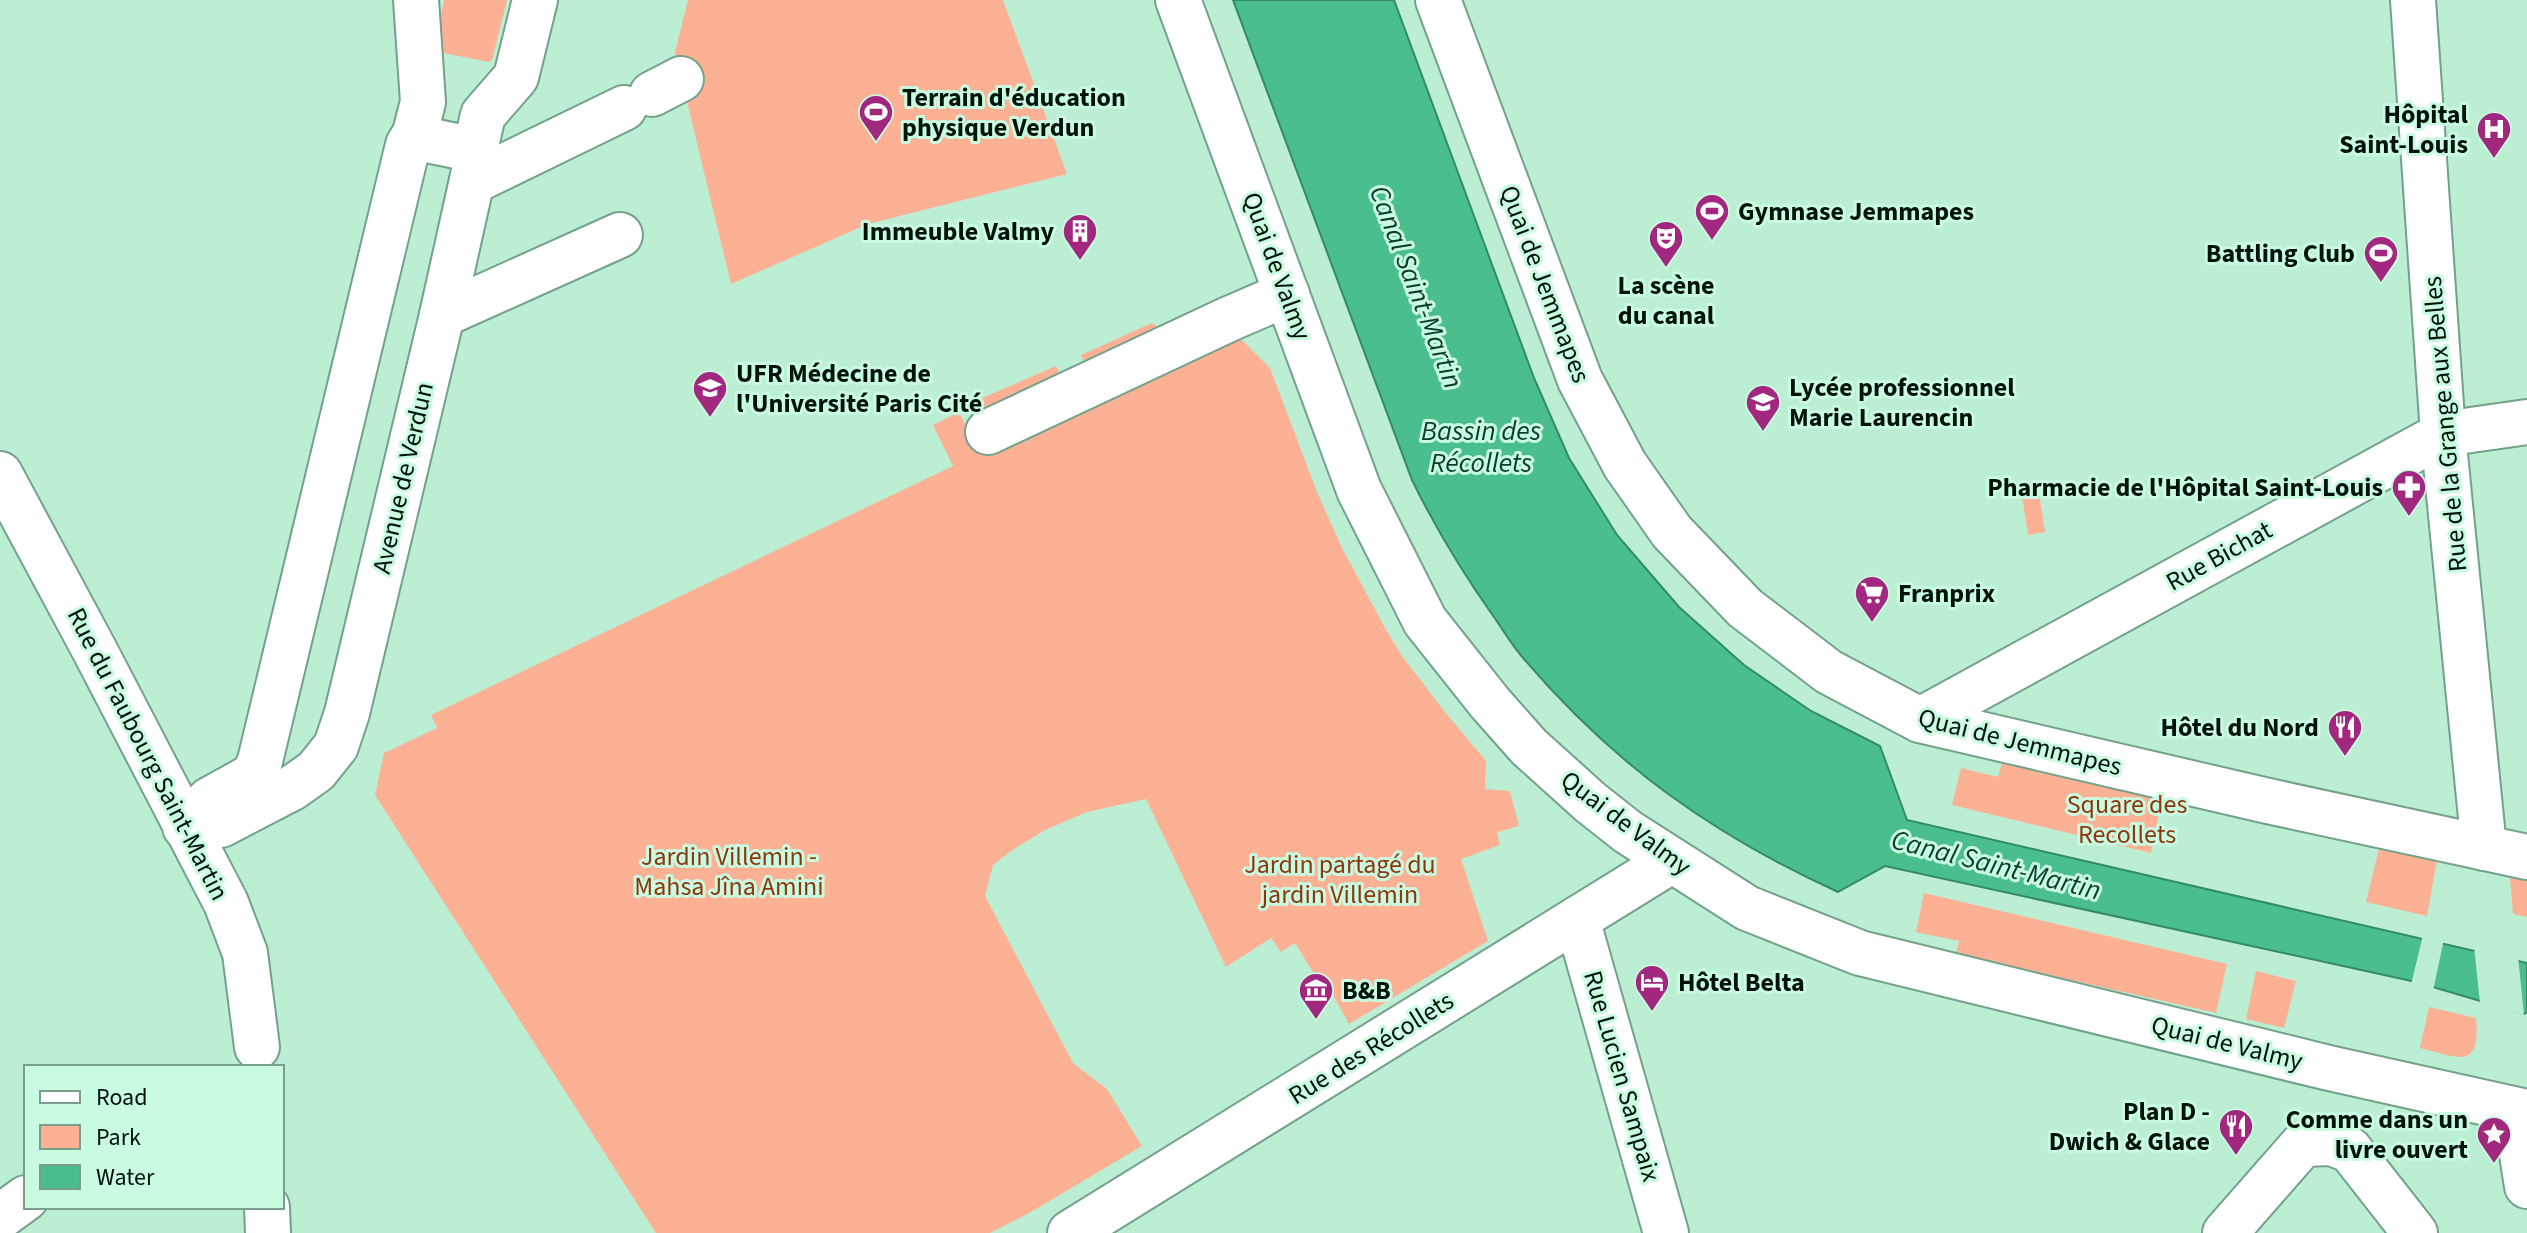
<svg xmlns="http://www.w3.org/2000/svg" width="2527" height="1233" font-family="'Source Sans 3',sans-serif">
	<style>
		.green { fill: #fdb194 }
		.water { fill: #4abe8d; stroke: #348b66; stroke-width: 2 }
		.pier { fill: #bceed4 }
		.lines { fill: none; stroke-linecap: round; stroke-linejoin: round }
		.minor-casing { stroke: #73a28a; stroke-width: 48 }
		.major-casing { stroke: #73a28a; stroke-width: 48 }
		.minor { stroke: #fff; stroke-width: 44 }
		.major { stroke: #fff; stroke-width: 44 }
		.labels { text-anchor: middle; dominant-baseline: central; stroke-width: 6; stroke-linejoin: round; paint-order: stroke }
		.poi-label { font-size: 26px; font-weight: bold; fill: #02130a; stroke: #c9fbe1; text-anchor: start }
		.street-label { font-size: 26px; fill: #02130a; stroke: #c9fbe1 }
		.park-label { font-size: 26px; fill: #8d370e; stroke: #c9fbe1 }
		.water-label { font-size: 28px; font-style: italic; fill: #0b3e2a; stroke: #c9fbe1 }
	</style>
	<rect width="100%" height="100%" fill="#bceed4"/>
	<g class="green">
		<path d="M444,0H507L492,60L489,62L433,51Z"/>
		<path d="M688,0H1003L1067,174L868,224L731,284L675,52Z"/>
		<path d="M1152,323L1165,332L1088,369L1081,355Z"/>
		<path d="M1233,331L1270,368L1317,492L1342,548L1384,626L1402,656L1445,712L1486,761L1485,789L1510,791L1519,826L1497,832L1500,845L1461,859L1488,941L1349,1024L1322,975L1316,977L1295,943L1281,952L1271,938L1226,967L1146,799L1087,812L1045,830L1014,849L993,865L985,896L1073,1063L1107,1089L1142,1146L1031,1212L990,1233H656L375,795L384,753L437,728L431,715L953,466L933,425L959,412L979,452Z"/>
		<path d="M1056,366L1063,381L983,419L973,402Z"/>
		<path d="M2037,480L2045,532L2028,535L2020,482Z"/>
		<path d="M2002,763L2162,798L2151,853L1952,805L1961,768L1998,777Z"/>
		<path d="M2379,848L2437,861L2427,916L2366,902Z"/>
		<path d="M2510,877L2527,881V917L2513,914Z"/>
		<path d="M1924,893L2227,964L2216,1013L1956,954L1959,941L1916,932Z"/>
		<path d="M2256,971L2296,981L2284,1028L2246,1019Z"/>
		<path d="M2429,1007L2476,1018C2481,1072 2458,1057 2420,1048Z"/>
	</g>
	<path class="water" d="M1233,0H1394L1534,378L1569,458L1617,535L1679,607L1744,665L1811,711L1880,746L1907,820L2527,963V1012L2524,1014L2416,982L1885,866L1838,892C1713,835 1613,764 1524,659C1513,647 1505,633 1496,620C1464,575 1436,529 1412,480Z"/>
	<g class="pier">
		<path d="M2423,935L2444,939L2433,991L2411,985Z"/>
		<path d="M2474,946L2518,956L2524,1015L2480,1003Z"/>
	</g>
	<g class="lines">
		<g class="minor-casing">
			<g id="minor">
				<path d="M1178,0L1359,490L1425,621L1490,703L1529,747L1590,802L1628,832L1747,908L1860,953L2329,1068L2527,1112"/>
				<path d="M1438,0L1580,380L1625,465L1672,532L1745,608L1829,672L1920,720L2268,801L2527,857"/>
				<path d="M2413,0L2443,434L2484,848"/>
				<path d="M652,94L681,79"/>
				<path d="M413,137L475,150L476,162L442,315L347,713L336,746L316,771L292,788L221,825L185,827L209,800L254,775L260,761L408,145Z"/>
				<path d="M414,137L423,102L416,0"/>
				<path d="M475,150L483,115L516,77L535,0"/>
				<path d="M472,182L624,108"/>
				<path d="M442,315L620,235"/>
				<path d="M988,432L1229,319L1287,294"/>
				<path d="M1920,720L2443,434L2527,422"/>
				<path d="M1577,919L1666,1233"/>
				<path d="M2515,1110L2527,1186"/>
				<path d="M1070,1233L1671,861"/>
				<path d="M2225,1233L2303,1144L2331,1143L2350,1150L2415,1233"/>
			</g>
		</g>
		<g class="major-casing">
			<g id="major">
				<path d="M0,474L95,651L226,903L245,953L257,1047"/>
				<path d="M267,1207L268,1233"/>
				<path d="M0,1217L26,1198"/>
			</g>
		</g>
		<use href="#minor" class="minor"/>
		<use href="#major" class="major"/>
	</g>
	<defs>
		<g id="stadium-pin" transform="scale(1.8)"><path d="M0 17L-7.5 6A9.5 9.5 0 1 1 7.5 6Z" fill="#a1287e" stroke="#c9fbe1"/><path d="M0-5a6.5 5 0 1 0 0 10a6.5 5 0 1 0 0-10ZM-3.5-1.8h7v3.6h-7Z" fill="#fff"/></g>
		<g id="hospital-pin" transform="scale(1.8)"><path d="M0 17L-7.5 6A9.5 9.5 0 1 1 7.5 6Z" fill="#a1287e" stroke="#c9fbe1"/><path d="M-5-5h3v3.5h4V-5h3V5h-3V1.5h-4V5h-3Z" fill="#fff"/></g>
		<g id="building-pin" transform="scale(1.8)"><path d="M0 17L-7.5 6A9.5 9.5 0 1 1 7.5 6Z" fill="#a1287e" stroke="#c9fbe1"/><path d="M-4-6H4V6H1V3H-1V6H-4ZM-2.5-4.3h1.7v1.8h-1.7ZM.8-4.3h1.7v1.8H.8ZM-2.5-1h1.7V.8h-1.7ZM.8-1h1.7V.8H.8Z" fill="#fff"/></g>
		<g id="theatre-pin" transform="scale(1.8)"><path d="M0 17L-7.5 6A9.5 9.5 0 1 1 7.5 6Z" fill="#a1287e" stroke="#c9fbe1"/><path d="M-5-5.5Q0-4 5-5.5V0Q5 5 0 6Q-5 5-5 0ZM-3.3-2.5H-1v1.5H-3.3ZM1-2.5H3.3v1.5H1ZM-2.8 1Q0 5.5 2.8 1Z" fill="#fff"/></g>
		<g id="university-pin" transform="scale(1.8)"><path d="M0 17L-7.5 6A9.5 9.5 0 1 1 7.5 6Z" fill="#a1287e" stroke="#c9fbe1"/><path d="M0-5L7-2L0 1L-7-2ZM-4 1L0 2.5L4 1V4Q0 6-4 4Z" fill="#fff"/></g>
		<g id="school-pin" transform="scale(1.8)"><path d="M0 17L-7.5 6A9.5 9.5 0 1 1 7.5 6Z" fill="#a1287e" stroke="#c9fbe1"/><path d="M0-5L7-2L0 1L-7-2ZM-4 1L0 2.5L4 1V4Q0 6-4 4Z" fill="#fff"/></g>
		<g id="pharmacy-pin" transform="scale(1.8)"><path d="M0 17L-7.5 6A9.5 9.5 0 1 1 7.5 6Z" fill="#a1287e" stroke="#c9fbe1"/><path d="M-2-6h4v4h4v4h-4v4h-4v-4h-4v-4h4Z" fill="#fff"/></g>
		<g id="supermarket-pin" transform="scale(1.8)"><path d="M0 17L-7.5 6A9.5 9.5 0 1 1 7.5 6Z" fill="#a1287e" stroke="#c9fbe1"/><path d="M-6-5.5h2.5l.6 2H6L4.5 2H-2.5L-4.4-4H-6ZM-1.5 3.2a1.3 1.3 0 1 0 .1 0ZM3 3.2a1.3 1.3 0 1 0 .1 0Z" fill="#fff"/></g>
		<g id="restaurant-pin" transform="scale(1.8)"><path d="M0 17L-7.5 6A9.5 9.5 0 1 1 7.5 6Z" fill="#a1287e" stroke="#c9fbe1"/><path d="M-5-6h1v4h1v-4h1v4h1v-4h1v5L-1.5 .5V6h-2V.5L-5-1ZM5-6V6H3V1.5H1.5Q1.5-4 5-6Z" fill="#fff"/></g>
		<g id="hotel-pin" transform="scale(1.8)"><path d="M0 17L-7.5 6A9.5 9.5 0 1 1 7.5 6Z" fill="#a1287e" stroke="#c9fbe1"/><path d="M-6-4.5h1.5V1H6V5H4.5V3h-9V5H-6ZM-4 0a1.8 1.8 0 1 1 3.6 0ZM.5 0V-2.5h3Q6-2.5 6 0Z" fill="#fff"/></g>
		<g id="museum-pin" transform="scale(1.8)"><path d="M0 17L-7.5 6A9.5 9.5 0 1 1 7.5 6Z" fill="#a1287e" stroke="#c9fbe1"/><path d="M0-6L6-3V-2H-6V-3ZM-5-1h2V3h-2ZM-1-1h2V3h-2ZM3-1h2V3H3ZM-6 4H6V6H-6Z" fill="#fff"/></g>
		<g id="sight-pin" transform="scale(1.8)"><path d="M0 17L-7.5 6A9.5 9.5 0 1 1 7.5 6Z" fill="#a1287e" stroke="#c9fbe1"/><path d="M0-6L1.8-2.2L6-1.7L2.9 1.2L3.7 5.4L0 3.3L-3.7 5.4L-2.9 1.2L-6-1.7L-1.8-2.2Z" fill="#fff"/></g>
	</defs>
	<g fill-rule="evenodd">
		<use href="#stadium-pin" x="876" y="112"/>
		<use href="#hospital-pin" x="2494" y="129"/>
		<use href="#stadium-pin" x="1712" y="211"/>
		<use href="#building-pin" x="1080" y="231"/>
		<use href="#theatre-pin" x="1666" y="238"/>
		<use href="#stadium-pin" x="2381" y="253"/>
		<use href="#university-pin" x="710" y="388"/>
		<use href="#school-pin" x="1763" y="402"/>
		<use href="#pharmacy-pin" x="2409" y="487"/>
		<use href="#supermarket-pin" x="1872" y="593"/>
		<use href="#restaurant-pin" x="2345" y="727"/>
		<use href="#hotel-pin" x="1652" y="982"/>
		<use href="#museum-pin" x="1316" y="990"/>
		<use href="#restaurant-pin" x="2236" y="1126"/>
		<use href="#sight-pin" x="2494" y="1134"/>
	</g>
	<g class="labels">
		<g class="poi-label">
			<text x="902" y="97">Terrain d'éducation<tspan x="902" dy="30">physique Verdun</tspan></text>
			<text x="2468" y="114" text-anchor="end">Hôpital<tspan x="2468" dy="30">Saint-Louis</tspan></text>
			<text x="1738" y="211">Gymnase Jemmapes</text>
			<text x="1054" y="231" text-anchor="end">Immeuble Valmy</text>
			<text x="2355" y="253" text-anchor="end">Battling Club</text>
			<text x="1666" y="285" text-anchor="middle">La scène<tspan x="1666" dy="30">du canal</tspan></text>
			<text x="736" y="373">UFR Médecine de<tspan x="736" dy="30">l'Université Paris Cité</tspan></text>
			<text x="1789" y="387">Lycée professionnel<tspan x="1789" dy="30">Marie Laurencin</tspan></text>
			<text x="2383" y="487" text-anchor="end">Pharmacie de l'Hôpital Saint-Louis</text>
			<text x="1898" y="593">Franprix</text>
			<text x="2319" y="727" text-anchor="end">Hôtel du Nord</text>
			<text x="1678" y="982">Hôtel Belta</text>
			<text x="1342" y="990">B&amp;B</text>
			<text x="2210" y="1111" text-anchor="end">Plan D -<tspan x="2210" dy="30">Dwich &amp; Glace</tspan></text>
			<text x="2468" y="1119" text-anchor="end">Comme dans un<tspan x="2468" dy="30">livre ouvert</tspan></text>
		</g>
		<g class="street-label">
			<text transform="translate(1277 266) rotate(70)">Quai de Valmy</text>
			<text transform="translate(1545 284) rotate(69)">Quai de Jemmapes</text>
			<text transform="translate(2445 424) rotate(-95)">Rue de la Grange aux Belles</text>
			<text transform="translate(403 478) rotate(-77)">Avenue de Verdun</text>
			<text transform="translate(2219 556) rotate(-29)">Rue Bichat</text>
			<text transform="translate(2020 742) rotate(14)">Quai de Jemmapes</text>
			<text transform="translate(148 754) rotate(63)">Rue du Faubourg Saint-Martin</text>
			<text transform="translate(1626 823) rotate(37)">Quai de Valmy</text>
			<text transform="translate(2227 1043) rotate(14)">Quai de Valmy</text>
			<text transform="translate(1371 1048) rotate(-32)">Rue des Récollets</text>
			<text transform="translate(1622 1076) rotate(74)">Rue Lucien Sampaix</text>
		</g>
		<g class="park-label">
			<text x="2127" y="804">Square des<tspan x="2127" dy="30">Recollets</tspan></text>
			<text x="729" y="856">Jardin Villemin -<tspan x="729" dy="30">Mahsa Jîna Amini</tspan></text>
			<text x="1340" y="864">Jardin partagé du<tspan x="1340" dy="30">jardin Villemin</tspan></text>
		</g>
		<g class="water-label">
			<text transform="translate(1416 287) rotate(69)">Canal Saint-Martin</text>
			<text x="1481" y="431">Bassin des<tspan x="1481" dy="32">Récollets</tspan></text>
			<text transform="translate(1996 865) rotate(14)">Canal Saint-Martin</text>
		</g>
	</g>
	<rect x="24" y="1065" width="260" height="144" fill="#c9fbe1" stroke="#799e8b" stroke-width="2"/>
	<rect x="40" y="1091" width="40" height="12" fill="#ffffff" stroke="#799e8b" stroke-width="2"/>
	<text x="96" y="1105" font-size="24" fill="#02130a">Road</text>
	<rect x="40" y="1125" width="40" height="24" fill="#fdb194" stroke="#799e8b" stroke-width="2"/>
	<text x="96" y="1145" font-size="24" fill="#02130a">Park</text>
	<rect x="40" y="1165" width="40" height="24" fill="#4abe8d" stroke="#799e8b" stroke-width="2"/>
	<text x="96" y="1185" font-size="24" fill="#02130a">Water</text>
</svg>
